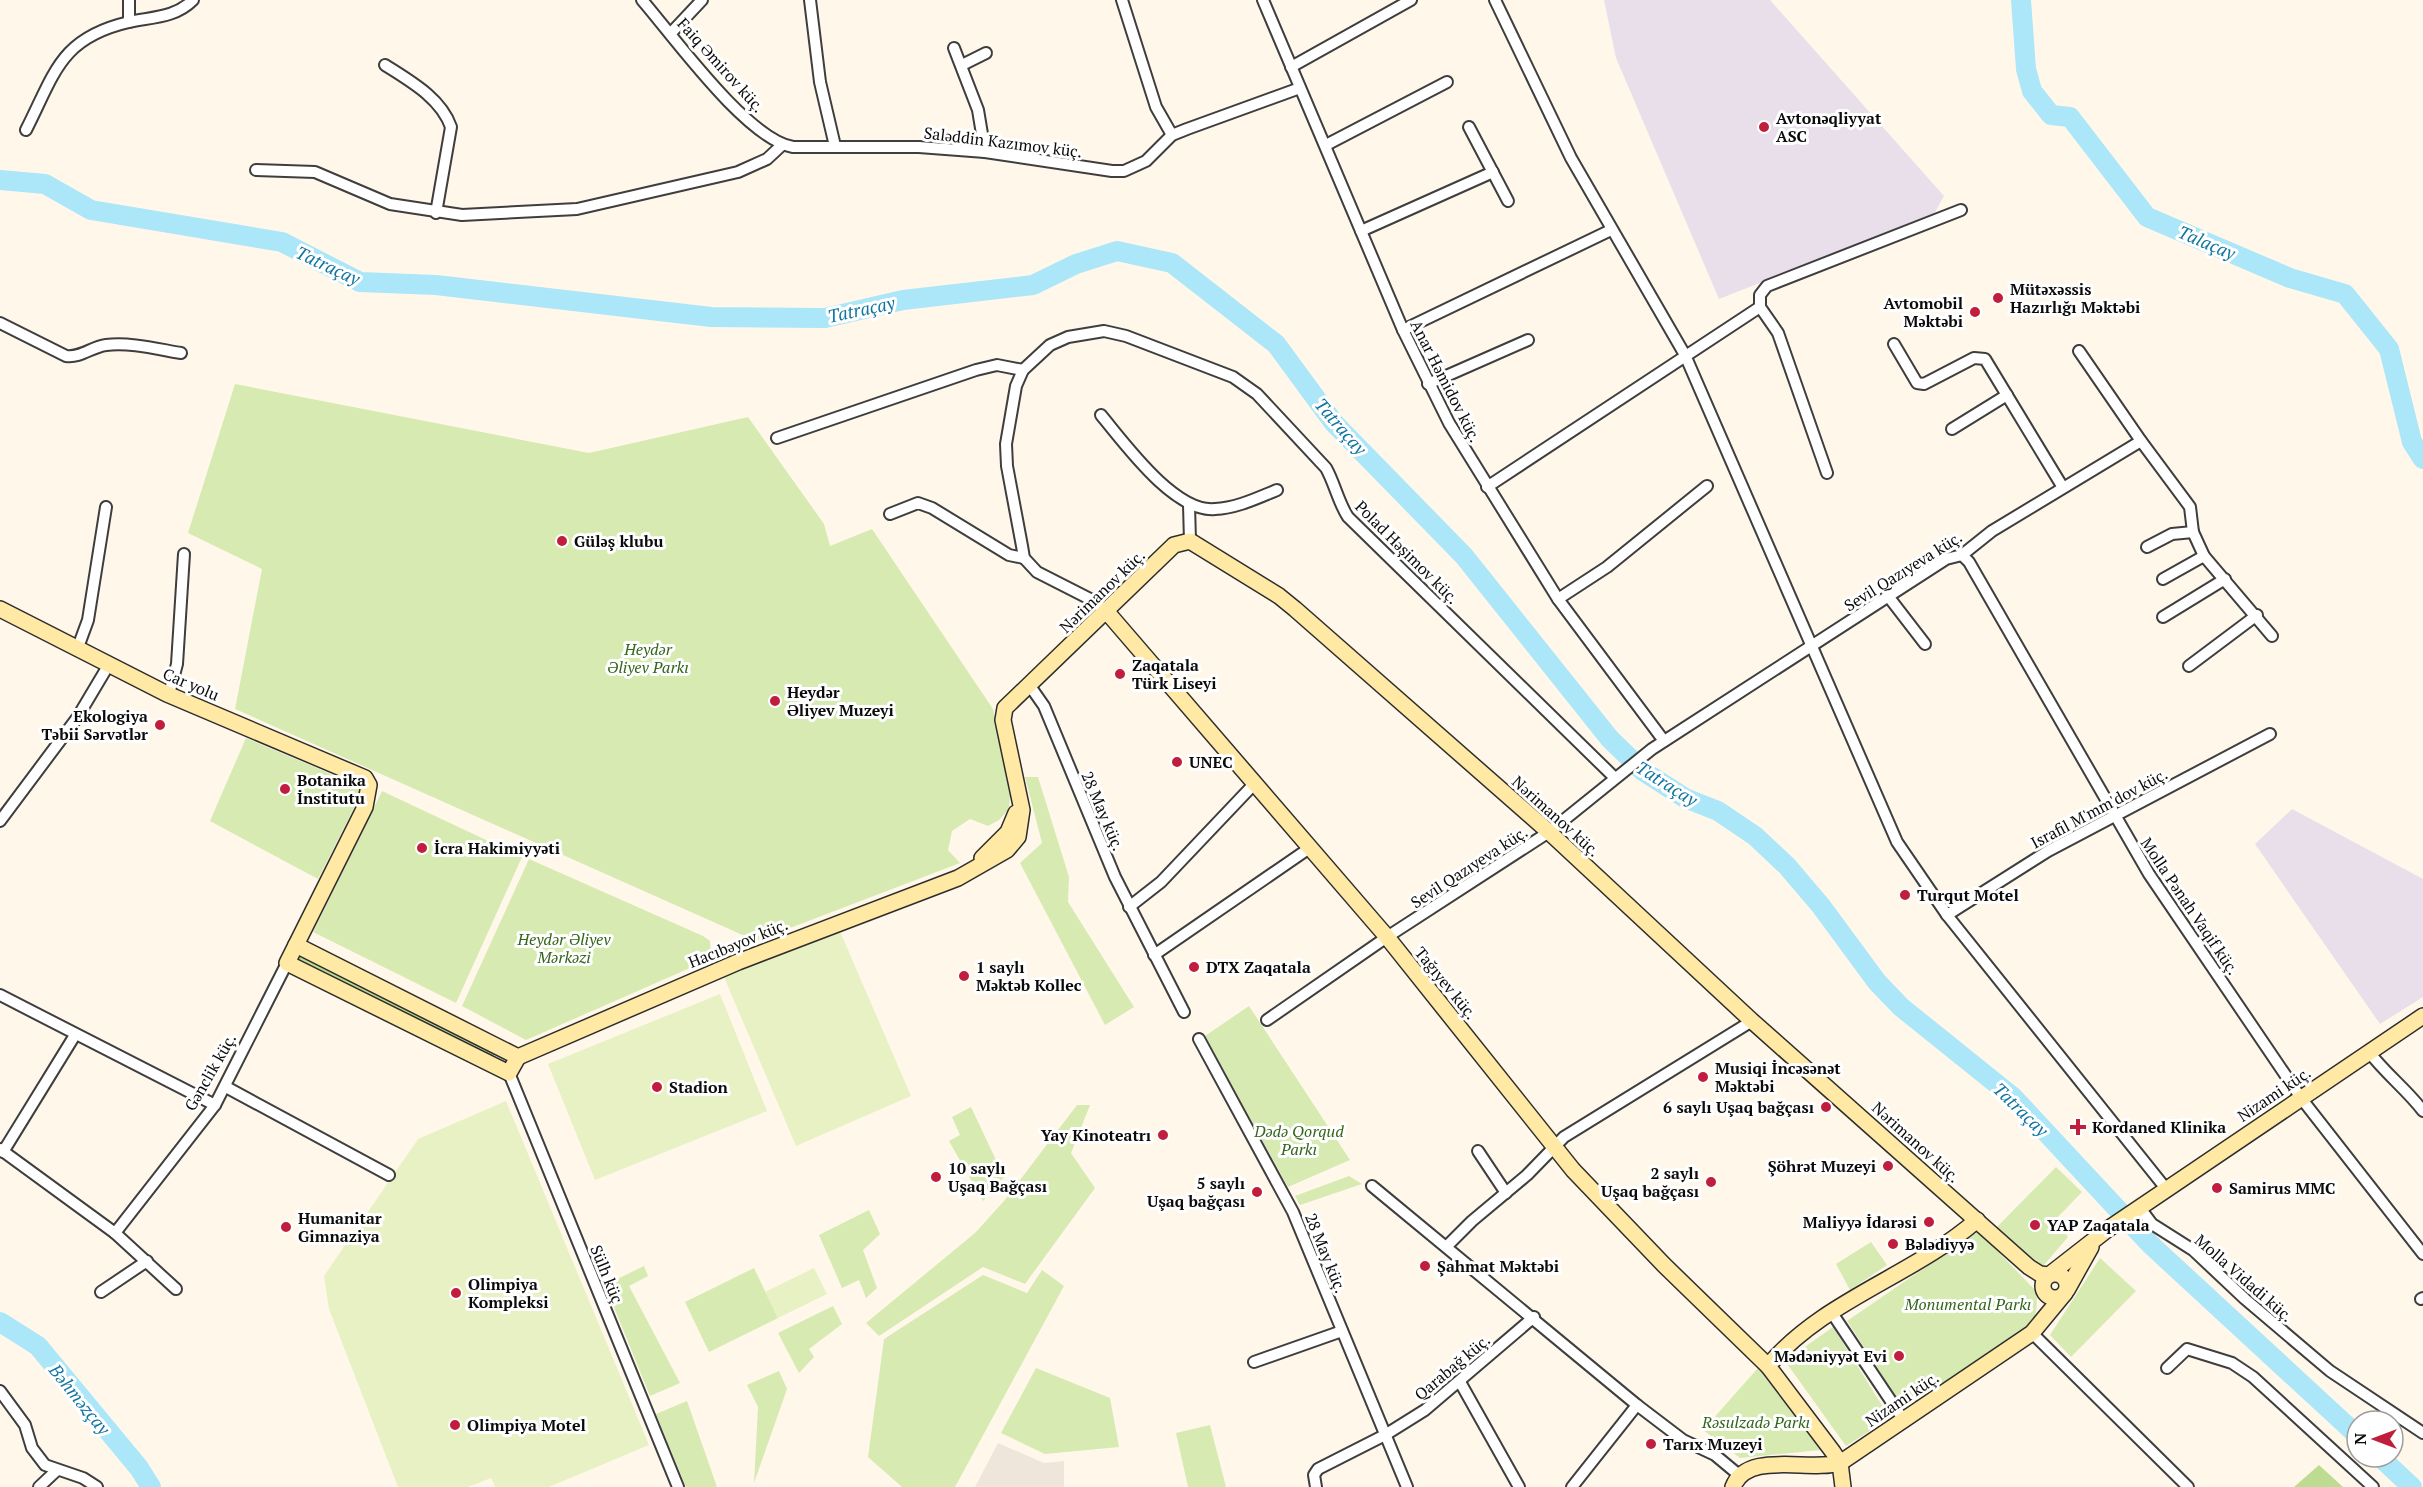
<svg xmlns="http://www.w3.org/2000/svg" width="2423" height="1487" font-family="'PT Serif',serif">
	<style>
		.industrial { fill: #e8dfeb }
		.green { fill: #d7eab2 }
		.forest { fill: #bddc91 }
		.pitch { fill: #e8f1c4 }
		.plaza { fill: #eee6da }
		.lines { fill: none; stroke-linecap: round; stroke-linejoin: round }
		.river { stroke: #ace6f9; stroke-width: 20 }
		.street-casing { stroke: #3e3e3e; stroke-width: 14 }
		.secondary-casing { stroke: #2d2d2d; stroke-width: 18 }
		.street { stroke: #fff; stroke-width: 10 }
		.secondary { stroke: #ffe9a5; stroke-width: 15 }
		.poi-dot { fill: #c01e3c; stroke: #fff; stroke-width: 2 }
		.labels { text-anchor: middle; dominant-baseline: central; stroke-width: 6; stroke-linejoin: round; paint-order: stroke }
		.street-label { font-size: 16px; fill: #0b0b0b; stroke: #fff }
		.poi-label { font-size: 16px; font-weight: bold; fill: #0b0b0b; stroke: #fff; text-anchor: start }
		.park-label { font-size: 16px; font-style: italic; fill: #33651a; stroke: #fff }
		.water-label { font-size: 18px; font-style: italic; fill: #1175a1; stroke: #fff }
	</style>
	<rect width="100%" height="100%" fill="#fff8ea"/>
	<g class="industrial">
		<path d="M1604,0H1770L1944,196L1934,214L1719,299L1616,58Z"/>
		<path d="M2292,809L2423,879V997L2380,1024L2255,844Z"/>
	</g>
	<g class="green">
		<path d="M235,384L589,453L748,417L824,524L830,546L872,529L993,709L1010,795L1009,809L999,820L988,826L970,819L952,831L948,850L960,863L756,941L235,709L262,569L188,533Z"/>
		<path d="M246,738L364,788L318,879L210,821Z"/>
		<path d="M1025,777H1038L1069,877L1068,902L1134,1007L1105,1025L1020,863L1042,843Z"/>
		<path d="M382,791L522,857L456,1003L313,932Z"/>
		<path d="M529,859L703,936L710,941L711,955L706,961L526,1040L462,1006Z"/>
		<path d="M1249,1006L1350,1160L1288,1187L1205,1036Z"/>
		<path d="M1077,1105H1090L1071,1153L1095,1188L1025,1284L983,1267L879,1336L866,1323L975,1233L1004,1201Z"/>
		<path d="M971,1107L1004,1177L983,1201L949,1141L960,1135L952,1117Z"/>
		<path d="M2056,1167L2082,1192L2056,1219L2068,1237L2043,1266L1995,1229Z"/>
		<path d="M1349,1176L1362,1184L1300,1205L1295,1196Z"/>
		<path d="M869,1210L880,1234L863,1250L877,1288L866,1298L859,1280L842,1288L819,1235Z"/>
		<path d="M1978,1231L2036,1291C2038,1305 2037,1315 2029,1327L1905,1410L1847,1321Z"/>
		<path d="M1871,1242L1887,1265L1850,1290L1836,1264Z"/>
		<path d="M2100,1258L2136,1291L2071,1357L2050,1335Z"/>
		<path d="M644,1266L648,1276L629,1286L680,1383L650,1396L605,1285Z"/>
		<path d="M754,1268L778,1318L709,1352L685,1302Z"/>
		<path d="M1042,1270L1064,1286L955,1487H902L868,1457L884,1339L983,1275L1027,1293Z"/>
		<path d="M833,1306L842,1324L809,1349L814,1357L799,1373L778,1333Z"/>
		<path d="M1833,1327L1890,1418L1846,1446L1785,1361Z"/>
		<path d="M1036,1368L1110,1398L1119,1447L1045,1454L1001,1433Z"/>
		<path d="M1758,1368L1819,1447L1821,1450L1740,1458L1703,1430Z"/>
		<path d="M779,1371L787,1389L754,1483L758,1407L747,1385Z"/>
		<path d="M687,1401L717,1487H686L656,1414Z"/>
		<path d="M1210,1425L1226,1487H1188L1176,1433Z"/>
	</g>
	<g class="forest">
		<path d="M301,955L496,1052L491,1060L297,961Z"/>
		<path d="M2319,1465L2343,1487H2294Z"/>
	</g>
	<g class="pitch">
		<path d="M839,929L911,1096L796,1146L724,977Z"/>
		<path d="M720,994L767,1111L595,1180L548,1064Z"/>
		<path d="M506,1101L649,1445L549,1487H495L491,1478L468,1487H398L329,1309L324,1276L418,1139Z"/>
		<path d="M814,1268L827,1294L778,1318L765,1292Z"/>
	</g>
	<path class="plaza" d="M998,1443L1044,1463L1064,1461V1487H975Z"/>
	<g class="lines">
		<g class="river">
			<path d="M2021,0L2026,69L2032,91L2051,115L2070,117L2147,217L2290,278L2345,294L2389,349L2412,442L2423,459"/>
			<path d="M0,180L45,184L91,210L282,242L360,282L436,285L711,317L825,318L903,300L1033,285L1076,264L1117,251L1172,263L1276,344L1334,423L1464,556L1610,739L1643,771L1685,798L1718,811L1755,836L1787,866L1821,906L1877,982L1901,1007L2013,1097L2150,1244L2357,1435"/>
			<path d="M0,1322L38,1346L139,1468L151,1487"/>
			<path d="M2380,1457L2412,1487"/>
		</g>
		<g class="street-casing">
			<g id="street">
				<path d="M129,0V22"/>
				<path d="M642,0C674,37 747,139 793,147H919L985,152L1112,171H1124L1146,161L1172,135L1187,129L1300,88"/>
				<path d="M810,0L820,82L835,146"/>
				<path d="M1122,0L1156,107L1172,135"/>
				<path d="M1263,0L1403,330L1449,423L1558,599L1664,741"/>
				<path d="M1495,0L1571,158L1685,355L1897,842L1947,915L2167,1190"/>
				<path d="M671,33L702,0"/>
				<path d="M954,48L978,110L985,152"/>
				<path d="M385,65C410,81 441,98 451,127L436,213"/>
				<path d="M962,65L986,53"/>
				<path d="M1291,67L1411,0"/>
				<path d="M1469,127L1508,201"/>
				<path d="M26,130C55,73 60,38 129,22C152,17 175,18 193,0"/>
				<path d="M1326,145L1447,82"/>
				<path d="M256,170L315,172L390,204L462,215L577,209L738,172L767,159L782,145"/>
				<path d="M1361,231L1493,172"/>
				<path d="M1760,307L1778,333L1827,473"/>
				<path d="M0,323L66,356C81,358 91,347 106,345C130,342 157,349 181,353"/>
				<path d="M1403,330L1611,230"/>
				<path d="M1894,344L1917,383L1924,384L1974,358L1985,359L2062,486"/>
				<path d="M2079,351L2141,441L2190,507L2193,532L2204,556L2272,636"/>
				<path d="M1428,384L1528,340"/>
				<path d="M1101,415C1125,444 1175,513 1215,509C1237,508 1257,498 1277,490"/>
				<path d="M1952,429L2007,395"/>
				<path d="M777,438L976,370L997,365L1023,370"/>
				<path d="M1487,487L1760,307V295L1767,286L1961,210"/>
				<path d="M1189,505L1190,541"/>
				<path d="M890,514L918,503L932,508L1009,555L1024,558"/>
				<path d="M2147,547L2172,534L2193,532"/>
				<path d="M1962,555L1969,562L2149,874L2301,1098L2423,1254"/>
				<path d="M2163,579L2204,556"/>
				<path d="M1888,596L1925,644"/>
				<path d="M1558,599L1607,567L1707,486"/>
				<path d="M1107,612L1092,600L1037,572L1024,558L1022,546L1007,466L1006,444L1016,386L1023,370L1050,345L1068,337L1104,331L1126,336L1233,377L1257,394L1326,468C1335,484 1338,502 1348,517L1614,777"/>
				<path d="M2163,617L2225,579"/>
				<path d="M77,650L88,620L106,507"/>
				<path d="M2189,666L2257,615"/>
				<path d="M1030,686L1044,706L1115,877L1184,1012"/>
				<path d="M169,694L177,664L184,554"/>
				<path d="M0,821L77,718L108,666"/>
				<path d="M1129,907L1161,882L1255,783"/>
				<path d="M1947,915L2048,851L2270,734"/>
				<path d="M1154,955L1311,847"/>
				<path d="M0,995L215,1105"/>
				<path d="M1267,1020L1387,937L1549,832L1652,749L1946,559L1962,555L1992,531L2141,441"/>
				<path d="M1199,1039L1293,1212L1407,1487"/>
				<path d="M2369,1052C2386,1074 2407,1090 2423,1111"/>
				<path d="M509,1073L678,1487"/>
				<path d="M226,1087L389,1175"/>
				<path d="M0,1149L115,1233L215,1105L287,963"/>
				<path d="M1478,1151L1506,1193"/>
				<path d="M3,1152L75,1035"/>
				<path d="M1372,1186L1637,1405L1683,1440L1715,1455L1739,1475"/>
				<path d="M2140,1208L2152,1224L2193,1250L2245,1299L2330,1371L2423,1433"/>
				<path d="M115,1233L176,1289"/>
				<path d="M1447,1246L1472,1221L1527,1175L1564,1137L1752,1021"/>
				<path d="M101,1292L147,1261"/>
				<path d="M2421,1299L2423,1298"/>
				<path d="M1832,1313L1903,1419"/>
				<path d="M2032,1333L2188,1487"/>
				<path d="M1254,1362L1342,1331"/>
				<path d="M2167,1368L2187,1349L2232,1363L2253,1377L2373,1487"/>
				<path d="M1460,1382L1519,1487"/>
				<path d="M0,1391L25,1425L32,1448L45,1465L83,1478L97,1487"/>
				<path d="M39,1487L56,1471"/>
				<path d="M1316,1487L1314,1475L1318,1469L1385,1435L1425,1410L1534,1317"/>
				<path d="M1572,1487L1637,1405"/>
			</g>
		</g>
		<g class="secondary-casing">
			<g id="secondary">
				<path d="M0,609L167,694L365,778L369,785L365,807L287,963L509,1073L518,1057"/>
				<path d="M1107,612L1387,937L1573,1170L1664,1265L1768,1366"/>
				<path d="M982,858L1008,832L1016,813"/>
				<path d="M296,945L518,1057"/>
				<path d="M518,1057L738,962L958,878L1007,850L1018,837L1022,810L1003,720L1005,708L1174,545L1190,541L1279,596L1295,609L1549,832L1752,1021L2029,1267L2040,1274L2049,1275L2108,1229L2423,1016"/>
				<circle cx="2055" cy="1286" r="12"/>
				<path d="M2067,1290L2091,1247"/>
				<path d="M1733,1487C1747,1450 1808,1472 1840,1463L2032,1333L2065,1293"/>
				<path d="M1843,1487L1840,1463L1833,1452L1768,1366C1823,1300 1913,1276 1977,1220"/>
			</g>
		</g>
		<use href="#street" class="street"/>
		<use href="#secondary" class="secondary"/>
	</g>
	<g class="poi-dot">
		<circle cx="1764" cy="127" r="6"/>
		<circle cx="1998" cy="298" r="6"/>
		<circle cx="1975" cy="312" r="6"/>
		<circle cx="562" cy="541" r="6"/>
		<circle cx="1120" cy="674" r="6"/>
		<circle cx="775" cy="701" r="6"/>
		<circle cx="160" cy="725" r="6"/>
		<circle cx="1177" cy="762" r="6"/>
		<circle cx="285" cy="789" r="6"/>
		<circle cx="422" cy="848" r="6"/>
		<circle cx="1905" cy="895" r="6"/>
		<circle cx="1194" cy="967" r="6"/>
		<circle cx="964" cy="976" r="6"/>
		<circle cx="1703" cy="1077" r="6"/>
		<circle cx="657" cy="1087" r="6"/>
		<circle cx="1826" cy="1107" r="6"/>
		<path d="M2075 1118h6v6h6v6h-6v6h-6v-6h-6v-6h6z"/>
		<circle cx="1163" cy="1135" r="6"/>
		<circle cx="1888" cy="1166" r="6"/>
		<circle cx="936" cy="1177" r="6"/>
		<circle cx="1711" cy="1182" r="6"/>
		<circle cx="2217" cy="1188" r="6"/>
		<circle cx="1257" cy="1192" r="6"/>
		<circle cx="1929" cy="1222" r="6"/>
		<circle cx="2035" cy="1225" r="6"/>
		<circle cx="286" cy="1227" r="6"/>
		<circle cx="1893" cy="1244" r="6"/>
		<circle cx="1425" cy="1266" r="6"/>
		<circle cx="456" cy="1293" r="6"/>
		<circle cx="1899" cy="1356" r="6"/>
		<circle cx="455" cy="1425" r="6"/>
		<circle cx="1651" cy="1444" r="6"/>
	</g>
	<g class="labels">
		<g class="street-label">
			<text transform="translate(721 65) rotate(48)">Faiq Əmirov küç.</text>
			<text transform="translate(1003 142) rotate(7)">Saləddin Kazımov küç.</text>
			<text transform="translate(1446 381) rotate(63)">Anar Həmidov küç.</text>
			<text transform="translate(1407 552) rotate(45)">Polad Həşimov küç.</text>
			<text transform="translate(1903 571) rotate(-32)">Sevil Qazıyeva küç.</text>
			<text transform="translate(1102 591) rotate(-44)">Nərimanov küç.</text>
			<text transform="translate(191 684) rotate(23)">Car yolu</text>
			<text transform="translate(2099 808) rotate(-28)">Israfil M'mm'dov küç.</text>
			<text transform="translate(1103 811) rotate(67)">28 May küç.</text>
			<text transform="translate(1556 816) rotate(42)">Nərimanov küç.</text>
			<text transform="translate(1469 867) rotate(-33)">Sevil Qazıyeva küç.</text>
			<text transform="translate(2190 906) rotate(56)">Molla Pənah Vaqif küç.</text>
			<text transform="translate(738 943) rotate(-22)">Hacıbəyov küç.</text>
			<text transform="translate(1446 983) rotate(51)">Tağıyev küç.</text>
			<text transform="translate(210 1072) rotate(-60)">Gənclik küç.</text>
			<text transform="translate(2274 1094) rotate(-34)">Nizami küç.</text>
			<text transform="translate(1916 1142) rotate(42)">Nərimanov küç.</text>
			<text transform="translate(1326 1253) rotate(68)">28 May küç.</text>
			<text transform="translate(607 1274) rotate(68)">Sülh küç</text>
			<text transform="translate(2244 1278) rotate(41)">Molla Vidadi küç.</text>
			<text transform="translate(1452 1367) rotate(-40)">Qarabağ küç.</text>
			<text transform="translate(1902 1399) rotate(-34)">Nizami küç.</text>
		</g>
		<g class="poi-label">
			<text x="1776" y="118">Avtonəqliyyat<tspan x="1776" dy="18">ASC</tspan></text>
			<text x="2010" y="289">Mütəxəssis<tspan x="2010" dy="18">Hazırlığı Məktəbi</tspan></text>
			<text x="1963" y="303" text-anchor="end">Avtomobil<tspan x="1963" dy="18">Məktəbi</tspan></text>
			<text x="574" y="541">Güləş klubu</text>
			<text x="1132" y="665">Zaqatala<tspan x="1132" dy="18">Türk Liseyi</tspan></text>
			<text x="787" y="692">Heydər<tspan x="787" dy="18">Əliyev Muzeyi</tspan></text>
			<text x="148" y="716" text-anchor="end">Ekologiya<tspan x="148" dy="18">Təbii Sərvətlər</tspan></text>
			<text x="1189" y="762">UNEC</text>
			<text x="297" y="780">Botanika<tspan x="297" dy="18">İnstitutu</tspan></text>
			<text x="434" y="848">İcra Hakimiyyəti</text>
			<text x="1917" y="895">Turqut Motel</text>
			<text x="976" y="967">1 saylı<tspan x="976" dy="18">Məktəb Kollec</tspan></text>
			<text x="1206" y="967">DTX Zaqatala</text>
			<text x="1715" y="1068">Musiqi İncəsənət<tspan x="1715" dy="18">Məktəbi</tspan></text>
			<text x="669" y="1087">Stadion</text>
			<text x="1814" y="1107" text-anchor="end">6 saylı Uşaq bağçası</text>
			<text x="2092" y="1127">Kordaned Klinika</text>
			<text x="1151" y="1135" text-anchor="end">Yay Kinoteatrı</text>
			<text x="1876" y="1166" text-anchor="end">Şöhrət Muzeyi</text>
			<text x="948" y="1168">10 saylı<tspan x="948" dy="18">Uşaq Bağçası</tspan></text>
			<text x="1699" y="1173" text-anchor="end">2 saylı<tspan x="1699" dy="18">Uşaq bağçası</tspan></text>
			<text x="1245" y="1183" text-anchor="end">5 saylı<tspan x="1245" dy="18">Uşaq bağçası</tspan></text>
			<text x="2229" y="1188">Samirus MMC</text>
			<text x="298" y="1218">Humanitar<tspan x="298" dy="18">Gimnaziya</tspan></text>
			<text x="1917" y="1222" text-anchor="end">Maliyyə İdarəsi</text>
			<text x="2047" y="1225">YAP Zaqatala</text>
			<text x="1905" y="1244">Bələdiyyə</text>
			<text x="1437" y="1266">Şahmat Məktəbi</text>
			<text x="468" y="1284">Olimpiya<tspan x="468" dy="18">Kompleksi</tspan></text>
			<text x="1887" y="1356" text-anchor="end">Mədəniyyət Evi</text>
			<text x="467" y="1425">Olimpiya Motel</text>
			<text x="1663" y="1444">Tarıx Muzeyi</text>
		</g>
		<g class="park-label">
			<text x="648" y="649">Heydər<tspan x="648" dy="18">Əliyev Parkı</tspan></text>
			<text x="564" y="939">Heydər Əliyev<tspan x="564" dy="18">Mərkəzi</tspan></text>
			<text x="1299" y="1131">Dədə Qorqud<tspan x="1299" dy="18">Parkı</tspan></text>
			<text x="1968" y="1304">Monumental Parkı</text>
			<text x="1756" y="1422">Rəsulzadə Parkı</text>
		</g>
		<g class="water-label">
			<text transform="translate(2207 242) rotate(23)">Talaçay</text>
			<text transform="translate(328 265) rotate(25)">Tatraçay</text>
			<text transform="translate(861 309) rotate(-12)">Tatraçay</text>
			<text transform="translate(1341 426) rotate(49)">Tatraçay</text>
			<text transform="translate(1667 783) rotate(32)">Tatraçay</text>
			<text transform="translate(2021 1109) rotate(44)">Tatraçay</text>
			<text transform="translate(80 1399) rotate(51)">Bəhməzçay</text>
		</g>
	</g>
	<g transform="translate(2375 1439) rotate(270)"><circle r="28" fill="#ffffff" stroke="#9d9d9d" stroke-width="1.5"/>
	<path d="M0-4.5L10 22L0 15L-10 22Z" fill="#c01e3c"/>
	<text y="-9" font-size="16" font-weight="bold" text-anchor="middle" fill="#0b0b0b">N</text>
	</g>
</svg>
